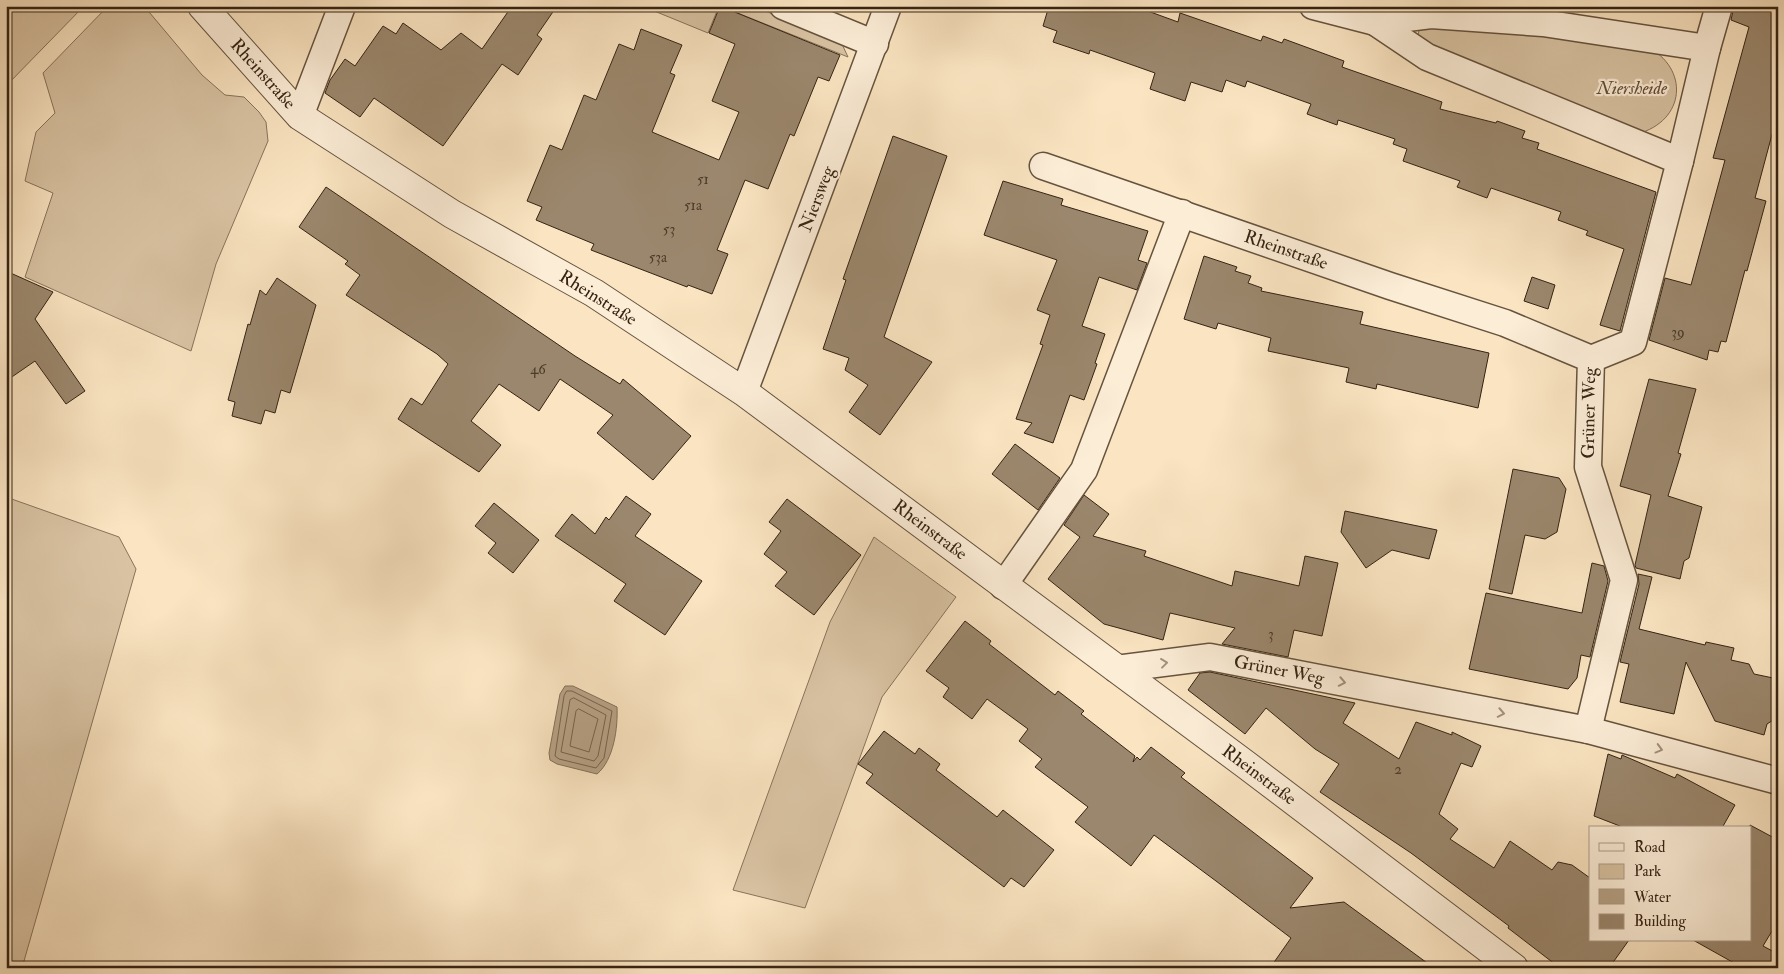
<svg xmlns="http://www.w3.org/2000/svg" width="1784" height="974" font-family="'IM FELL Double Pica',serif">
	<style>
		.green { fill: #d9c3a3; stroke: #87735b }
		.water { fill: #b7a286; stroke: #836f58 }
		.lines { fill: none; stroke-linecap: round; stroke-linejoin: round }
		.shore { stroke: #76624c; stroke-width: 1 }
		.building { fill: #9b876d; stroke: #352313 }
		.minor-casing { stroke: #66533e; stroke-width: 29 }
		.tertiary-casing { stroke: #66533e; stroke-width: 30 }
		.minor { stroke: #fcedd7; stroke-width: 26 }
		.tertiary { stroke: #fcedd7; stroke-width: 28 }
		.oneway { stroke: #a2927f }
		.labels { text-anchor: middle; dominant-baseline: central; stroke-width: 4.5; stroke-linejoin: round; paint-order: stroke }
		.number-label { font-size: 15px; fill: #4e3c2a }
		.street-label { font-size: 18px; fill: #352313; stroke: #fcedd7 }
		.park-label { font-size: 18px; font-style: italic; fill: #5e4b37; stroke: #fcedd7 }
	</style>
	<rect width="100%" height="100%" fill="#fae4c1"/>
	<filter id="stains"><feTurbulence type="fractalNoise" baseFrequency=".004" numOctaves="4"/><feColorMatrix values="0 0 0 0 .2 0 0 0 0 .09 0 0 0 0 .02 0 0 0 .5 -.17"/></filter>
	<radialGradient id="worn" r=".72"><stop offset=".6" stop-color="#630" stop-opacity="0"/><stop offset="1" stop-color="#630" stop-opacity=".3"/></radialGradient>
	<g class="green">
		<path d="M6,6H84L6,86Z"/>
		<path d="M108,6H144L202,75L225,95L244,97L259,112L266,122L268,141L216,264L191,351L25,277L53,193L25,181L36,132L55,113L43,73Z"/>
		<path d="M642,6H719L708,33Z"/>
		<path d="M720,6H753L841,42L848,57Z"/>
		<path d="M1438,27L1646,46C1690,68 1686,121 1637,134L1422,44L1418,36L1419,30Z"/>
		<path d="M6,497L119,537L136,569L22,968H6Z"/>
		<path d="M874,537L956,597L882,697L805,908L733,890L830,622Z"/>
	</g>
	<path class="water" d="M565,686H573L617,707C618,727 614,760 597,774L557,764L550,760L549,753L560,694Z"/>
	<g class="lines">
		<g class="shore">
			<path d="M567,691H572L612,711L604,758L596,768L559,759L555,756L564,696Z"/>
			<path d="M574,698L606,715L598,756L594,761L561,752L570,700Z"/>
			<path d="M579,709L598,719L589,752L570,746L576,711Z"/>
		</g>
	</g>
	<g class="building">
		<path d="M512,6H557L537,35L542,39L518,75L502,64L443,146L374,98L360,117L325,93L330,80L345,59L355,66L383,26L396,34L403,23L441,50L461,33L482,49Z"/>
		<path d="M720,6L840,55L829,81L818,77L794,136L790,134L768,189L745,180L717,250L728,254L712,294L688,285L687,287L591,250L594,244L536,220L542,207L527,201L550,145L562,150L584,95L596,100L619,44L634,50L641,29L682,45L670,73L675,75L652,132L719,160L739,112L712,101L735,44L709,33Z"/>
		<path d="M1049,6H1134L1178,22L1180,13L1261,41L1263,36L1282,43L1284,39L1344,61L1342,67L1442,102L1440,109L1496,123L1497,121L1525,131L1522,138L1539,143L1537,149L1656,192L1620,331L1600,325L1624,249L1586,235L1588,231L1558,220L1561,212L1491,188L1487,198L1457,187L1460,181L1403,161L1407,149L1393,144L1395,139L1338,120L1337,125L1307,114L1311,104L1247,81L1245,87L1226,80L1222,92L1191,82L1185,101L1150,89L1155,73L1090,50L1089,54L1053,42L1057,31L1043,26Z"/>
		<path d="M1734,6H1778V112L1755,198L1766,201L1747,271L1745,270L1726,342L1721,341L1718,352L1709,350L1707,360L1649,340L1665,278L1691,285L1725,160L1713,158L1749,27L1731,20Z"/>
		<path d="M893,136L947,156L884,337L932,362L880,435L849,412L868,385L845,370L849,358L823,349L846,280L843,279Z"/>
		<path d="M1003,181L1063,199L1061,205L1148,231L1138,260L1147,263L1137,290L1099,277L1082,326L1105,334L1095,363L1097,364L1084,400L1070,395L1053,443L1024,433L1032,423L1016,419L1043,345L1040,344L1050,315L1037,310L1057,260L984,235Z"/>
		<path d="M326,187L575,356L620,384L623,379L691,436L653,480L597,433L613,415L560,379L539,411L499,384L471,421L501,445L479,472L398,419L411,398L422,405L448,364L437,354L346,295L360,275L345,264L348,261L299,227Z"/>
		<path d="M1204,256L1237,267L1235,271L1251,276L1248,283L1262,288L1261,291L1363,312L1360,324L1489,353L1478,408L1377,384L1376,389L1346,382L1349,368L1268,351L1271,338L1218,323L1216,329L1184,319Z"/>
		<path d="M6,271L53,292L35,319L85,391L66,404L35,361L6,381Z"/>
		<path d="M1532,277L1555,285L1548,309L1524,301Z"/>
		<path d="M277,278L316,305L290,393L281,390L275,413L265,410L261,424L232,416L235,402L228,400L248,324L250,325L260,290L266,295Z"/>
		<path d="M1649,379L1696,389L1678,453L1681,454L1668,496L1702,507L1689,558L1684,561L1680,579L1636,568L1635,565L1651,495L1620,486Z"/>
		<path d="M1015,444L1060,478L1038,510L992,474Z"/>
		<path d="M1513,469L1559,478L1566,489L1557,532L1545,539L1525,535L1512,594L1489,589Z"/>
		<path d="M1084,495L1109,514L1093,536L1146,551L1144,556L1232,586L1235,571L1299,586L1305,556L1338,563L1322,636L1294,630L1288,657L1222,644L1235,628L1170,613L1163,640L1104,624L1048,579L1080,537L1064,525Z"/>
		<path d="M626,496L651,514L635,536L702,581L665,635L614,601L626,584L555,536L572,514L595,534L606,517L609,520Z"/>
		<path d="M787,499L861,555L814,615L775,586L787,572L764,554L781,531L769,522Z"/>
		<path d="M494,503L539,540L513,573L488,553L496,543L475,526Z"/>
		<path d="M1345,511L1437,530L1429,559L1392,550L1366,568L1341,532Z"/>
		<path d="M1592,563L1604,566L1608,581L1590,657L1581,655L1577,678L1568,689L1469,669L1486,593L1582,613Z"/>
		<path d="M1638,574L1652,577L1639,629L1705,645L1706,642L1734,648L1731,660L1749,664L1754,674L1778,679V717L1767,724L1764,735L1715,721L1686,662L1674,714L1620,702L1629,664L1620,662L1639,584Z"/>
		<path d="M965,621L991,641L989,644L1055,695L1058,691L1084,711L1081,714L1135,756L1133,762L1137,757L1140,760L1151,747L1185,773L1181,777L1313,878L1290,908L1344,902L1434,968H1270L1291,938L1216,881L1154,835L1131,866L1075,822L1088,807L1035,767L1042,759L1019,741L1028,729L987,699L972,719L943,697L949,688L926,671Z"/>
		<path d="M1210,672L1355,703L1343,723L1399,759L1416,722L1452,735V732L1481,746L1472,767L1461,763L1439,814L1458,829L1450,839L1494,868L1510,841L1552,870L1558,862L1572,865L1590,878V940H1629L1609,968H1560L1508,928L1509,926L1411,853L1320,792L1339,764L1315,749L1266,708L1245,734L1188,690L1200,673Z"/>
		<path d="M884,731L915,754L919,748L940,764L936,770L979,803L997,817L1003,810L1054,850L1024,887L1011,878L1004,887L866,783L873,774L858,764Z"/>
		<path d="M1608,754L1621,759L1622,755L1675,778L1677,774L1735,805L1722,828H1625L1594,816Z"/>
		<path d="M1750,825L1778,840V921L1763,946L1778,954V968H1743L1693,940H1750Z"/>
	</g>
	<g class="lines">
		<g class="minor-casing">
			<g id="minor">
				<path d="M783,6L875,44"/>
				<path d="M1313,6L1375,22L1431,15L1543,23L1707,48L1680,161"/>
				<path d="M1375,22L1427,57L1680,161L1633,342L1591,359"/>
				<path d="M1707,48L1719,6"/>
				<path d="M300,116L342,6"/>
				<path d="M1043,166L1390,286L1505,323L1591,359L1588,467L1624,580L1588,730"/>
				<path d="M744,392L888,6"/>
				<path d="M1003,586L1084,470L1182,213"/>
				<path d="M1116,669L1210,657L1588,730L1778,781"/>
			</g>
		</g>
		<g class="tertiary-casing">
			<path id="tertiary" d="M202,6L300,116L452,214L594,293L744,392L1245,764L1514,968"/>
		</g>
		<use href="#minor" class="minor"/>
		<use href="#tertiary" class="tertiary"/>
	</g>
	<defs><path id="oneway-chevron" d="M-2-3.5L2.5 0L-2 3.5" fill="none" stroke-width="1.6" stroke-linecap="round" stroke-linejoin="round" transform="scale(1.25)"/></defs>
	<g class="oneway">
		<use href="#oneway-chevron" transform="translate(1164 663) rotate(-7)"/>
		<use href="#oneway-chevron" transform="translate(1342 682) rotate(11)"/>
		<use href="#oneway-chevron" transform="translate(1501 713) rotate(11)"/>
		<use href="#oneway-chevron" transform="translate(1659 749) rotate(15)"/>
	</g>
	<g class="labels">
		<g class="number-label">
			<text x="703" y="179">51</text>
			<text x="693" y="205">51a</text>
			<text x="669" y="229">53</text>
			<text x="658" y="257">53a</text>
			<text x="1678" y="332">39</text>
			<text x="538" y="369">46</text>
			<text x="1271" y="634">3</text>
			<text x="1398" y="769">2</text>
		</g>
		<g class="street-label">
			<text transform="translate(263 74) rotate(48)">Rheinstraße</text>
			<text transform="translate(817 199) rotate(-69)">Niersweg</text>
			<text transform="translate(1286 250) rotate(19)">Rheinstraße</text>
			<text transform="translate(598 298) rotate(32)">Rheinstraße</text>
			<text transform="translate(1589 413) rotate(-89)">Grüner Weg</text>
			<text transform="translate(930 530) rotate(37)">Rheinstraße</text>
			<text transform="translate(1279 670) rotate(11)">Grüner Weg</text>
			<text transform="translate(1259 775) rotate(37)">Rheinstraße</text>
		</g>
		<g class="park-label">
			<text x="1632" y="88">Niersheide</text>
		</g>
	</g>
	<rect width="1784" height="974" fill="none" stroke="#fae4c1" stroke-width="25"/>
	<rect x="8" y="8" width="1769" height="959" fill="none" stroke="#352313" stroke-width="2.5"/>
	<rect x="12" y="12" width="1759" height="949" fill="none" stroke="#352313"/>
	<rect x="1589" y="826" width="162" height="115" fill="#fcedd7" stroke="#ac9c89"/>
	<rect x="1599" y="843" width="25" height="8" fill="#fcedd7" stroke="#ac9c89"/>
	<text x="1634" y="852" font-size="15" fill="#352313">Road</text>
	<rect x="1599" y="864" width="25" height="15" fill="#d9c3a3" stroke="#ac9c89"/>
	<text x="1634" y="876" font-size="15" fill="#352313">Park</text>
	<rect x="1599" y="889" width="25" height="15" fill="#b7a286" stroke="#ac9c89"/>
	<text x="1634" y="902" font-size="15" fill="#352313">Water</text>
	<rect x="1599" y="914" width="25" height="15" fill="#9b876d" stroke="#ac9c89"/>
	<text x="1634" y="926" font-size="15" fill="#352313">Building</text>
	<rect width="100%" height="100%" filter="url(#stains)"/>
	<rect width="100%" height="100%" fill="url(#worn)"/>
</svg>
